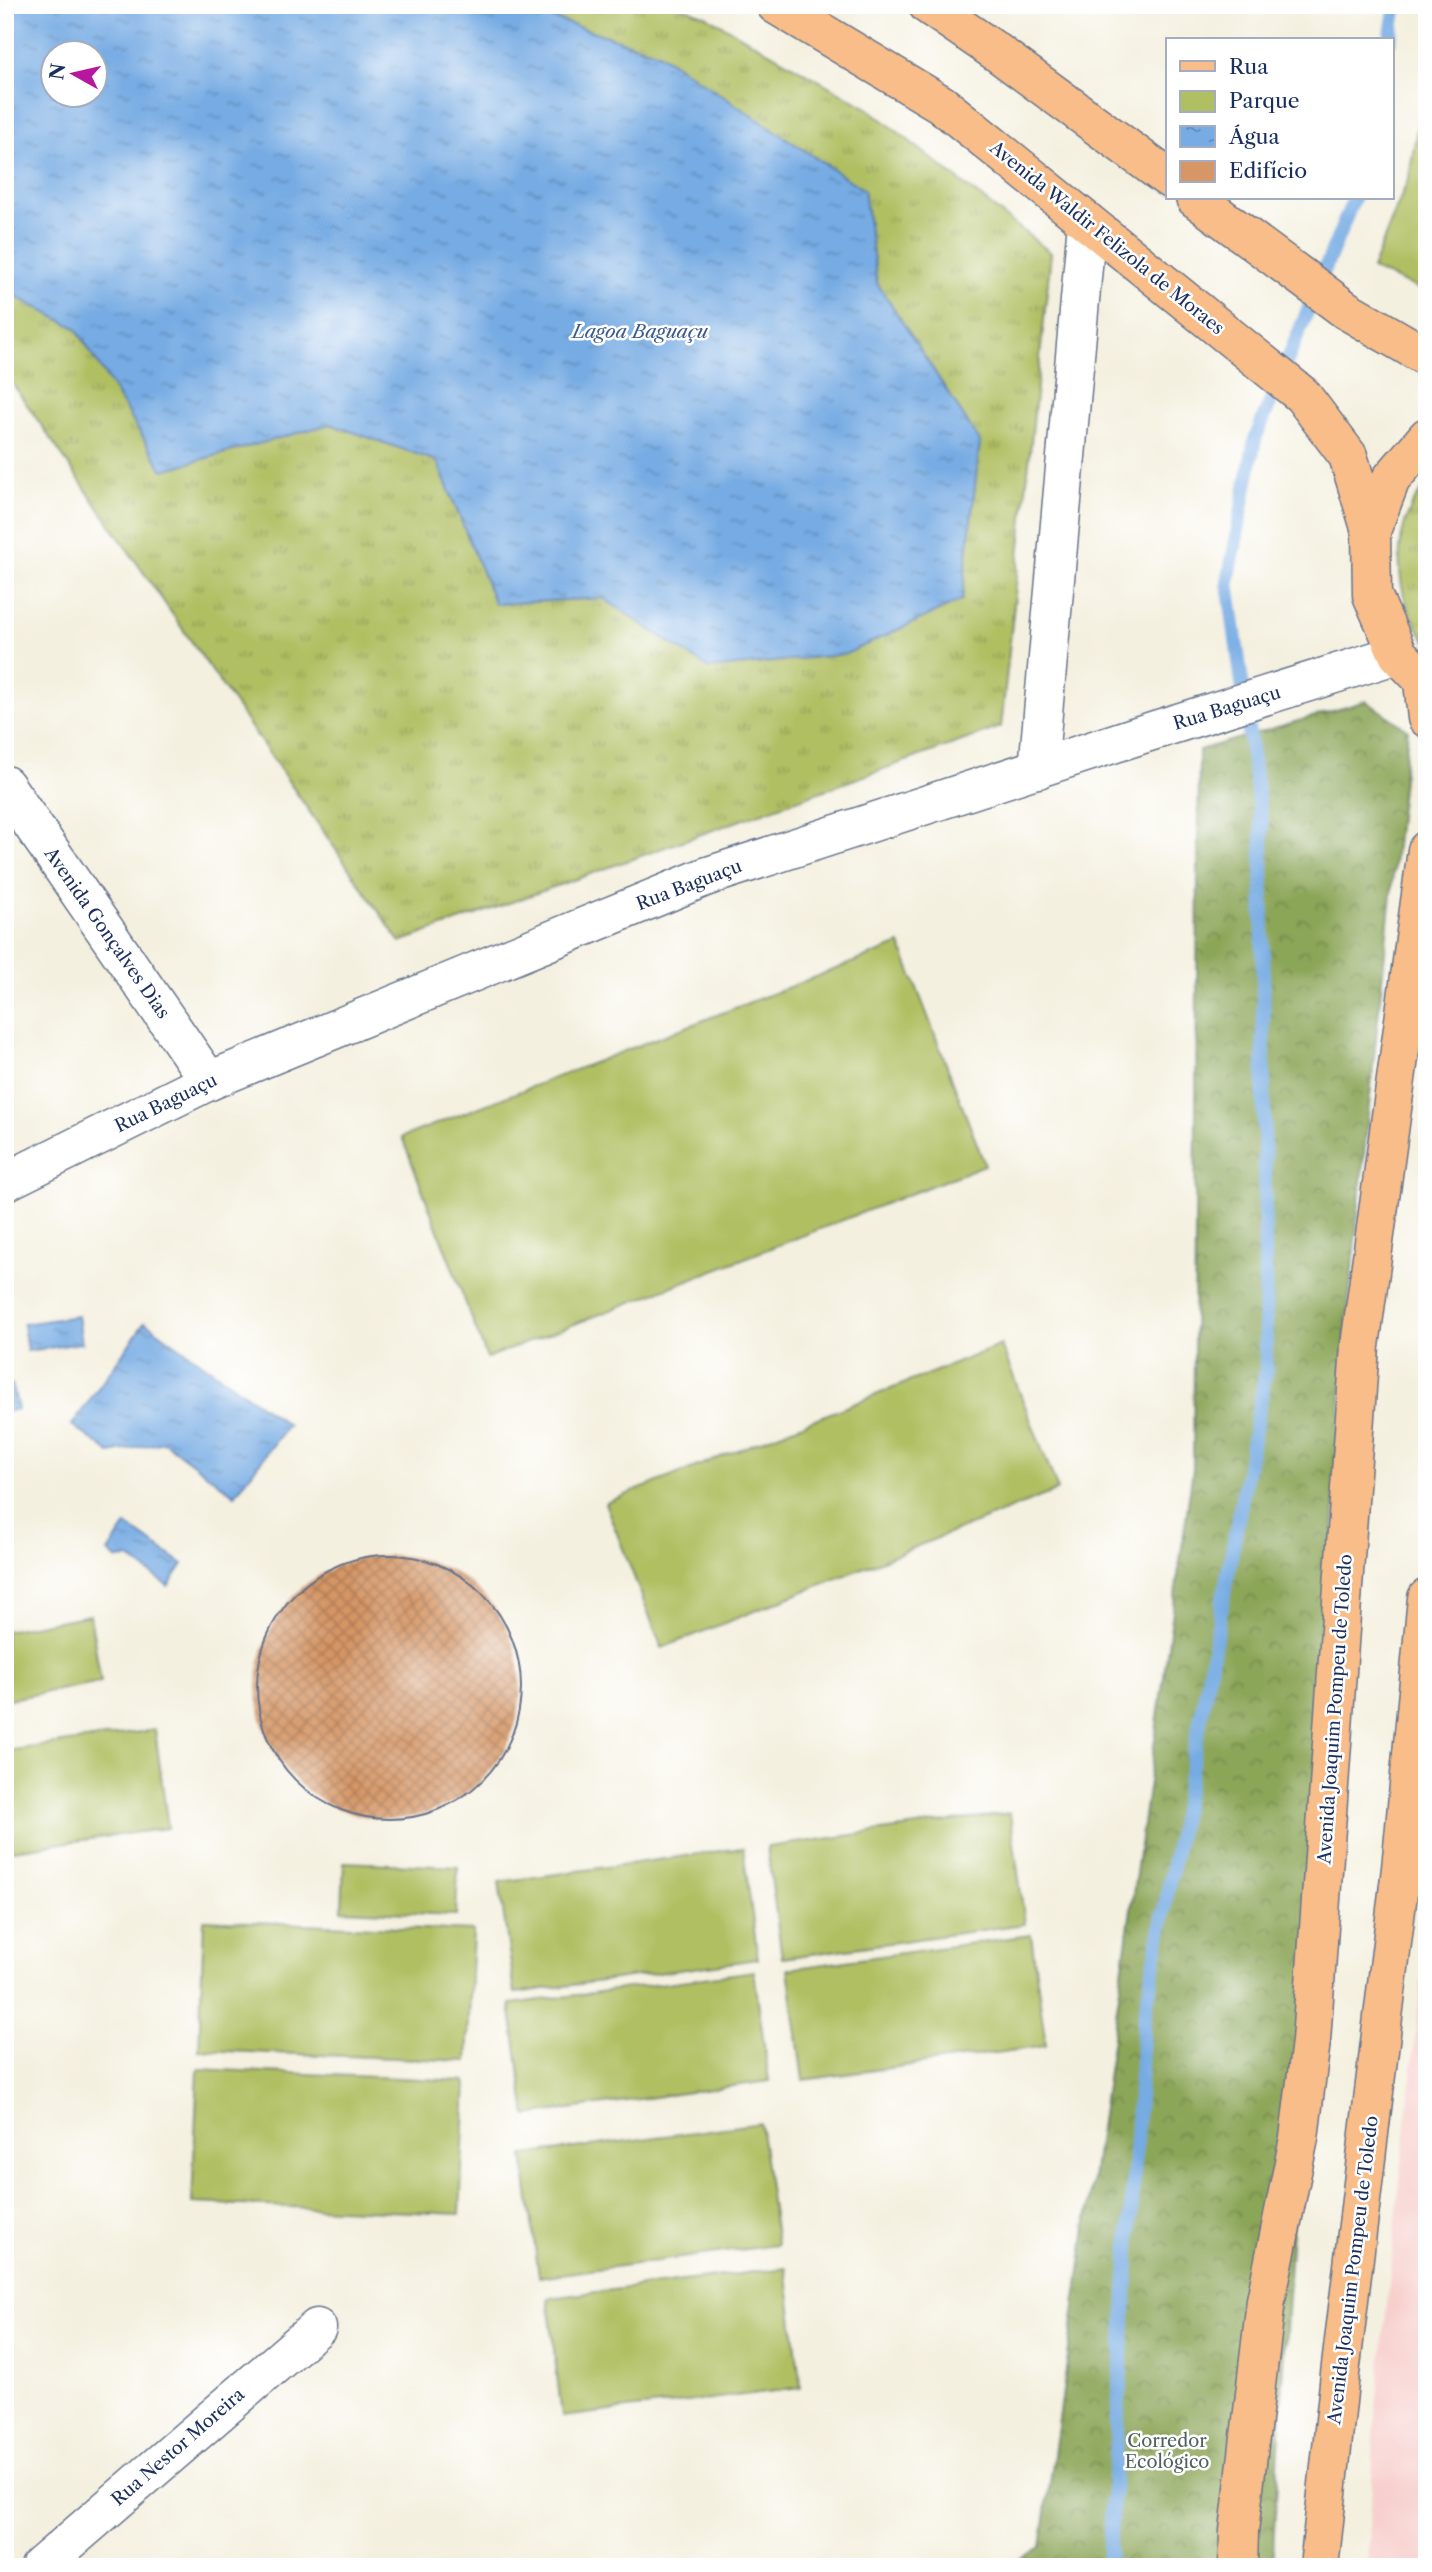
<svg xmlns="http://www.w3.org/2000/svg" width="1432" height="2572" font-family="'Libre Caslon Text',serif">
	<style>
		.built { fill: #f7d0ce }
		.grass { fill: url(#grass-tufts); stroke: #667760; stroke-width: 2 }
		.forest { fill: url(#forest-crowns); stroke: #546a5b; stroke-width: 2 }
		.green { fill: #b0bf62; stroke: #667760; stroke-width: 2 }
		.water { fill: url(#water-ripples); stroke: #486da0; stroke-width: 2; fill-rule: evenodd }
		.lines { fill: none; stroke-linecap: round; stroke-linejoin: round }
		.stream { stroke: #76abe3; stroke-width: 14 }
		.building { fill: url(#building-cross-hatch) }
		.minor-casing { stroke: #67738b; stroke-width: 41 }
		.major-casing { stroke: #67738b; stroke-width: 41 }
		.minor { stroke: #fff; stroke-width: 38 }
		.major { stroke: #f8bd89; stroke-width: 38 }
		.labels { text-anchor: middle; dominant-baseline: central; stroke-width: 5; stroke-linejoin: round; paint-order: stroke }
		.street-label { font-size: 18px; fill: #1b2f5e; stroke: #fff }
		.park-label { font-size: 18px; fill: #4f615f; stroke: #fff }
		.water-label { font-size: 19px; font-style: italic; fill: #3b5a8d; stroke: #fff }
	</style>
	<defs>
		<pattern id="grass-tufts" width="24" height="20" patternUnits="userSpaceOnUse" patternTransform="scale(1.75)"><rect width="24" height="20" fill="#b0bf62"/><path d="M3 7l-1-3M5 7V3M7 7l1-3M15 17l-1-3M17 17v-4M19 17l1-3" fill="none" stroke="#8e9c54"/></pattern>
		<pattern id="forest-crowns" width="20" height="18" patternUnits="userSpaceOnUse" patternTransform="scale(1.75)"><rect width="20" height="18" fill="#8ca658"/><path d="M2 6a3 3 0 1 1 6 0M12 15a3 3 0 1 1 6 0" fill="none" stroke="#72884c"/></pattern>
		<pattern id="water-ripples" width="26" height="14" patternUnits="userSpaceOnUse" patternTransform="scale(1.75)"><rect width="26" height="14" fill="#76abe3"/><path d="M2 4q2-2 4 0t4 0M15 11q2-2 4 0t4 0" fill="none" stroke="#608cbb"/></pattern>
		<pattern id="building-cross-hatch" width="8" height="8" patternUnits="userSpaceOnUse" patternTransform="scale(1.75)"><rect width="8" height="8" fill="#d69665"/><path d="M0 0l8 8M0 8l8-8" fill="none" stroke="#ad7b56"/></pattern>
	</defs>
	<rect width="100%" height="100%" fill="#fff"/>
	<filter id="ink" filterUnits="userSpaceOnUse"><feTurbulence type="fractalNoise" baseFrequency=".0143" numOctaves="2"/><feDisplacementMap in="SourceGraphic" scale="14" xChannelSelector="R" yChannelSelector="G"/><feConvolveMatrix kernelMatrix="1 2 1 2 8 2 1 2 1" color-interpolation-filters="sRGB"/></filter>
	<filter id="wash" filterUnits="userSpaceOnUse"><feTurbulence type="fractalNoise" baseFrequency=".00686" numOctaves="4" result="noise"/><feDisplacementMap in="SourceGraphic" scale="28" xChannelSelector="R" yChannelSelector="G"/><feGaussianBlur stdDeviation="1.57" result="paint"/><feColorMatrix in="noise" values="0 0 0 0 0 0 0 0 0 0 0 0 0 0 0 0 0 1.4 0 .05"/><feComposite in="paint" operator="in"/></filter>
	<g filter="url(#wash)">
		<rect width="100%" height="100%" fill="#f4f0df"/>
		<path class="built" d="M1427,1925V2567H1368L1375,2417Z"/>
		<g class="grass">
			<path d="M512,5H677L706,16L869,109L1051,253L1001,727L400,942L5,373V287L7,292L76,328L163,470L330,424L437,461L495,604L603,598L710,669L980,442L877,283L864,190L658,53Z"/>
			<path d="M1427,483V642C1392,596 1389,528 1427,483Z"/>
		</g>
		<path class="forest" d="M1366,701L1408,730L1344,1347L1272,2567H1007L1041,2547L1193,1469L1199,750Z"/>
		<g class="green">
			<path d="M1427,69V292L1372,269L1409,177Z"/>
			<path d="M900,944L985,1165L487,1358L402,1137Z"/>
			<path d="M1001,1345L1058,1490L662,1648L605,1503Z"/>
			<path d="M90,1615L101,1682L5,1700V1631Z"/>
			<path d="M155,1730L168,1828L5,1851V1751Z"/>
			<path d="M1010,1813L1025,1924L782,1958L767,1847Z"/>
			<path d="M743,1848L758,1959L515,1993L499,1882Z"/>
			<path d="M344,1862L458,1867L456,1915L342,1910Z"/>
			<path d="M204,1920L473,1931L467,2061L199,2050Z"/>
			<path d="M1031,1935L1046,2046L803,2080L788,1969Z"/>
			<path d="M754,1971L769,2081L526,2115L510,2004Z"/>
			<path d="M198,2069L466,2081L460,2214L192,2203Z"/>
			<path d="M760,2123L777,2245L539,2277L523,2155Z"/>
			<path d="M786,2268L801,2388L562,2417L548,2298Z"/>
		</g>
		<g class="water">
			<path d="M5,5H512L658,53L864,190L877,283L980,442L962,600L846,654L710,669L603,598L495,604L437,461L330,424L163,470L76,328L7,292L5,287ZM52,52H94V94H52Z"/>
			<path d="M78,1316L82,1343L27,1351L23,1324Z"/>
			<path d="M145,1322L288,1425L235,1495L164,1442L110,1453L72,1425Z"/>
			<path d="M12,1384L18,1409L5,1412V1385Z"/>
			<path d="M126,1525L183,1564L168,1586L129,1558L118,1559L108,1552Z"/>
		</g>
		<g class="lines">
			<g class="stream">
				<path d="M1390,40L1396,5"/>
				<path d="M1108,2567L1144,2018L1266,1371L1262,827L1228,582L1255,439L1354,198"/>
			</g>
		</g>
		<g id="blocks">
			<circle class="building" cx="389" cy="1687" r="132"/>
		</g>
	</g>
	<g filter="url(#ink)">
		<use href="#blocks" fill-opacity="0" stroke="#67738b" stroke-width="2"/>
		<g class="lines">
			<g class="minor-casing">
				<g id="minor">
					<path d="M1038,769L1087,222"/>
					<path d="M5,785L209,1081"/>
					<path d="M5,1182L209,1081L705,877L1149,732L1398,654"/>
					<path d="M40,2567L317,2328"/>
				</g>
			</g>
			<g class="major-casing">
				<g id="major">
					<path d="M776,5L941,104L1302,395L1348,456L1371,531"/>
					<path d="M928,5L998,53L1168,178"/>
					<path d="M1195,198L1346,310L1427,357"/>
					<path d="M1427,437L1391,479L1371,531L1372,595L1398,654L1427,684"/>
					<path d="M1423,682L1427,718"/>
					<path d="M1238,2567L1239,2531L1266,2300L1299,2138L1311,2041L1360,1346L1427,850"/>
					<path d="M1319,2567L1340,2374L1401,1868L1427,1598"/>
				</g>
			</g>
			<use href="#minor" class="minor"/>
			<use href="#major" class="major"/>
		</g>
	</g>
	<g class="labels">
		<g class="street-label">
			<text transform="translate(1107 238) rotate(39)">Avenida Waldir Felizola de Moraes</text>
			<text transform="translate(1227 708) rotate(-17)">Rua Baguaçu</text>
			<text transform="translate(689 885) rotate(-21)">Rua Baguaçu</text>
			<text transform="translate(107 933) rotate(55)">Avenida Gonçalves Dias</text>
			<text transform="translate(166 1103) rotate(-26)">Rua Baguaçu</text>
			<text transform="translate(1335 1709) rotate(-86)">Avenida Joaquim Pompeu de Toledo</text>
			<text transform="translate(1353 2270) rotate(-83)">Avenida Joaquim Pompeu de Toledo</text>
			<text transform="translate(178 2447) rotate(-41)">Rua Nestor Moreira</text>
		</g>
		<g class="park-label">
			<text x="1167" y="2441">Corredor<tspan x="1167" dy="21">Ecológico</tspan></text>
		</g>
		<g class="water-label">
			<text x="640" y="331">Lagoa Baguaçu</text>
		</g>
	</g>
	<rect width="1432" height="2572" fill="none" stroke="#fff" stroke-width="28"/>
	<rect x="1166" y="38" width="228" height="161" fill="#ffffff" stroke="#a4acbf" stroke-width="2"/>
	<rect x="1180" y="61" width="35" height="10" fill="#f8bd89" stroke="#a4acbf" stroke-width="2"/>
	<text x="1229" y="74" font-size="21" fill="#1b2f5e">Rua</text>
	<rect x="1180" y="91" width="35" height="21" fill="#b0bf62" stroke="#a4acbf" stroke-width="2"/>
	<text x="1229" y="108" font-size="21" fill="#1b2f5e">Parque</text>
	<rect x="1180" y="126" width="35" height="21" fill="url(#water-ripples)" stroke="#a4acbf" stroke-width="2"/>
	<text x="1229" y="144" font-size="21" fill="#1b2f5e">Água</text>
	<rect x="1180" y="161" width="35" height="21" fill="#d69665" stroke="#a4acbf" stroke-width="2"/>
	<text x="1229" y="178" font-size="21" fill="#1b2f5e">Edifício</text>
	<g transform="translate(74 74) rotate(278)"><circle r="33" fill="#ffffff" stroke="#a4acbf" stroke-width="2"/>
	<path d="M0-5L12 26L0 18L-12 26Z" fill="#b5179e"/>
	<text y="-10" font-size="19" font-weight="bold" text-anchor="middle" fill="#1b2f5e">N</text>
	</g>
</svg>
